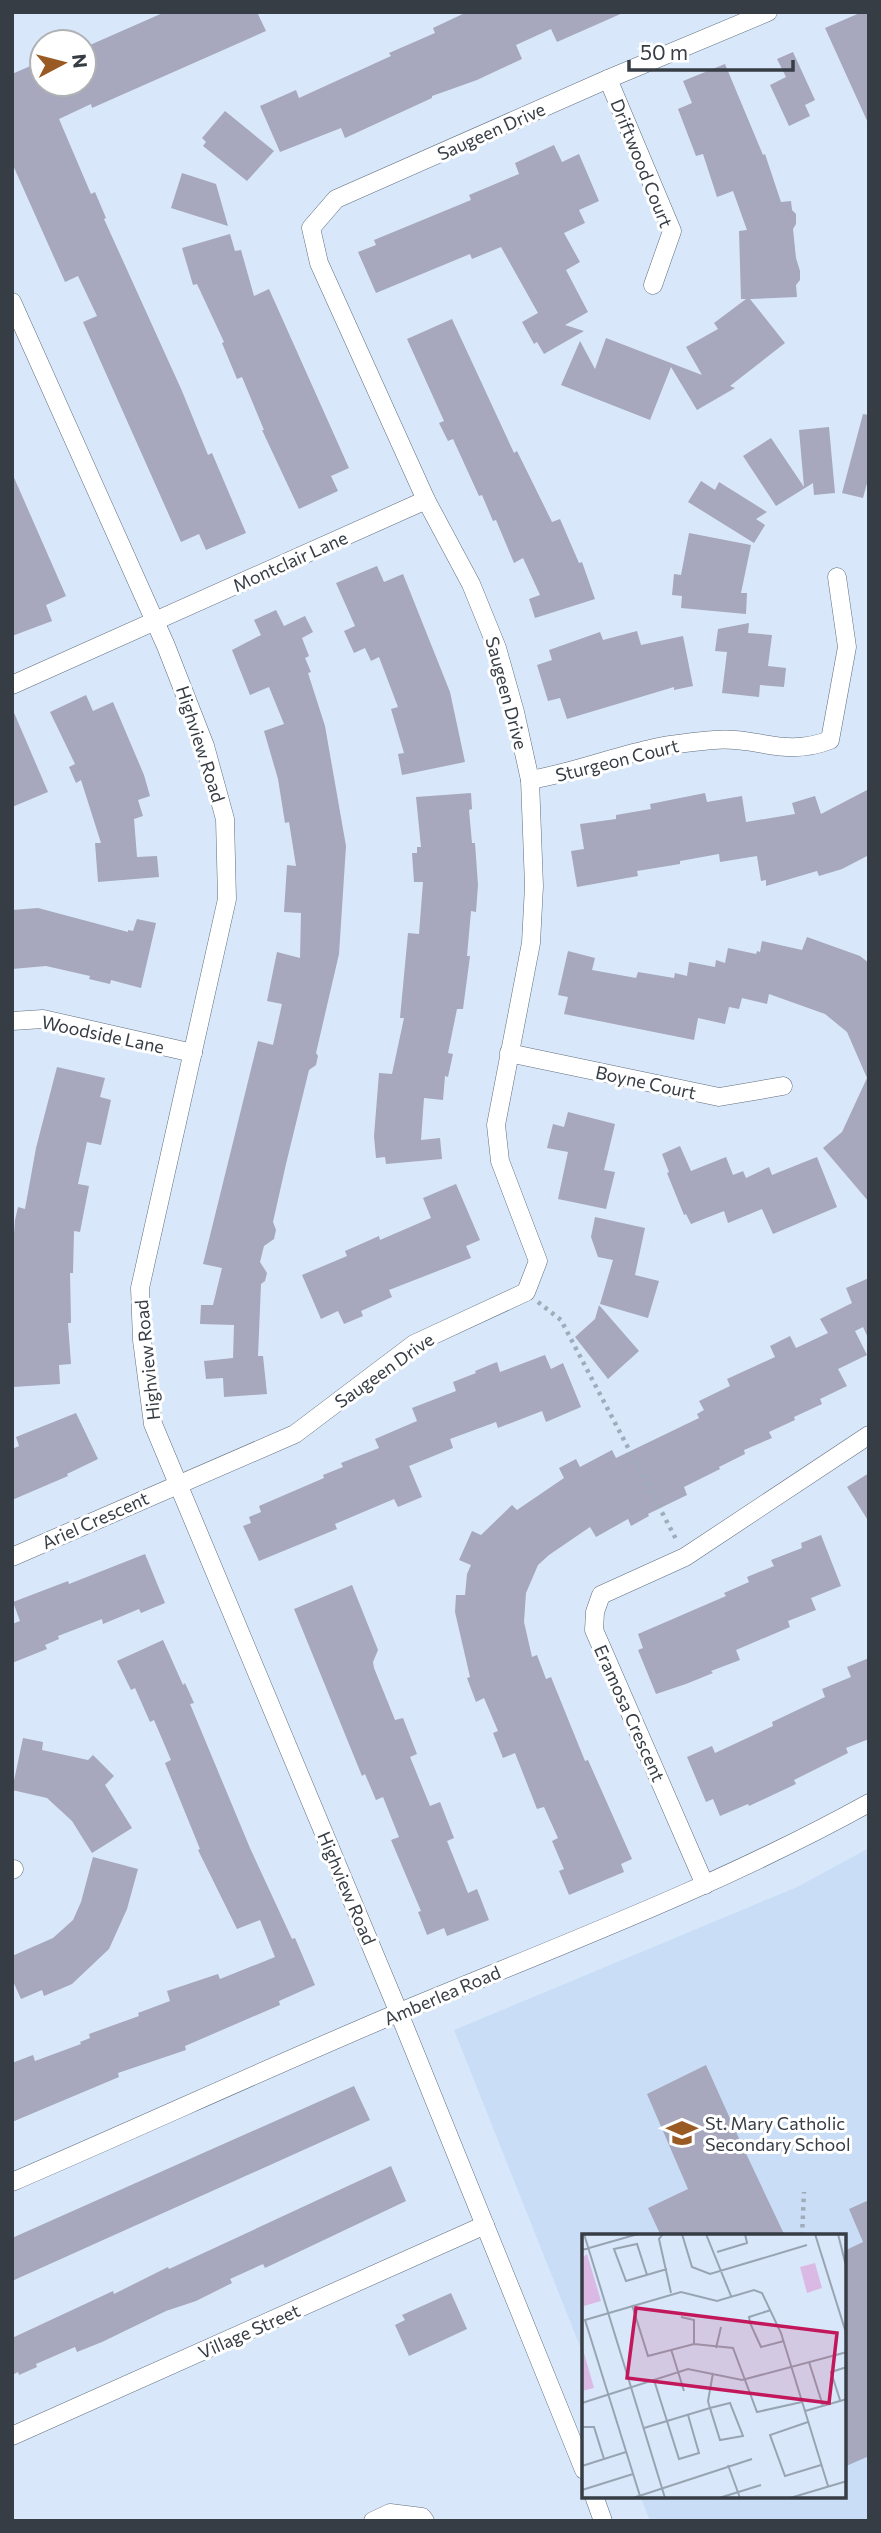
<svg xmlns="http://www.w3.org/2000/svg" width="881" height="2533" font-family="Commissioner,sans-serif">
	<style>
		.built { fill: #c9def6 }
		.building { fill: #a7a7bd }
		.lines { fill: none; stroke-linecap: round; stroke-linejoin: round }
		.minor-casing { stroke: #5f6d7d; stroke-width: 19 }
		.path { stroke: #9facba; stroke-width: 4.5; stroke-dasharray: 3.5 5; stroke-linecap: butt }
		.minor { stroke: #fff; stroke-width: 18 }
		.labels { text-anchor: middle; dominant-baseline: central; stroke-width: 6; stroke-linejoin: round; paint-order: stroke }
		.street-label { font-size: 18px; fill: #373d45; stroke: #fff }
		.poi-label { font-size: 18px; fill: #373d45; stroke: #fff; text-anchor: start }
		.inset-road { fill: none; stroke: #98a4b2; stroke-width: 2 }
		.view { fill: #c2185b; fill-opacity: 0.15; stroke: #c2185b; stroke-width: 3.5 }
		.inset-edge { fill: none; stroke: #373d45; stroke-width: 3.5 }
	</style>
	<rect width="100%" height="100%" fill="#d8e8fa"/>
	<path class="built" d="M869,1848V2521H650L640,2496H844V2236H584L583,2354L454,2030L797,1887Z"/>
	<g class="building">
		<path d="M165,12H257L266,31L92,108L91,104L59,119L91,194L95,192L106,218L104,219L182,391L208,455L212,453L246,533L206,550L199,534L181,542L83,322L97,316L78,276L65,282L12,163V74L35,64L42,84H84V64L96,59L90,45Z"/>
		<path d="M467,12H625L557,42L551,29L516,45L522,59L477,80L432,96V98L345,138L341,128L280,152L260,106L296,90L299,98L391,56L389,53L435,33L433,28Z"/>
		<path d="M862,12H869V125L825,28Z"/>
		<path d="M793,52L815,100L805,105L810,116L789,126L770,85L786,77L777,59Z"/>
		<path d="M725,64L763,155L765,154L781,202L791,201L792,210L796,214V224L793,229L796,258L800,271V280L796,285L797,297L750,299L785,343L730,386L735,388L697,410L671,367L650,420L561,385L580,341L595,369L606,338L702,375L686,347L718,329L714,323L746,299H741L739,231L747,230L733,191L717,197L703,154L696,156L678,109L692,103L683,81Z"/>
		<path d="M225,111L274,151L247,181L203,146L206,142L202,138Z"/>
		<path d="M554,145L562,162L579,154L599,201L579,210L585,223L564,233L580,262L566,270L588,312L565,325L584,331L544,354L537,342L534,344L522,322L538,313L501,247L472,259L470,254L376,293L358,252L376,245L374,240L471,200L469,195L519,174L515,163Z"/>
		<path d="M182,173L216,184L228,226L171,208Z"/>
		<path d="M230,234L235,251L241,250L254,296L269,289L349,468L331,476L338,491L299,509L262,430H264L242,377L237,379L222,343L224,342L197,284L193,285L182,248Z"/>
		<path d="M452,319L514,453L517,451L552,522L560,519L579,563L582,562L595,599L535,618L529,599L540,595L523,558L514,563L496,520L493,521L482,495L479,496L453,439L448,441L439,423L444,421L407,339Z"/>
		<path d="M863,414L869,415V476L863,498L842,493Z"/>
		<path d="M829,427L835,493L814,495L813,483L776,506L743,456L771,438L804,487L799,430Z"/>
		<path d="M12,473L66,596L46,605L52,621L12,636Z"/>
		<path d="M701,481L715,490L719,482L767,512L756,519L765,525L754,543L688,502Z"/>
		<path d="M689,533L751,545L741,593H747L746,614L681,608L682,596L672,595L674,574L681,575Z"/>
		<path d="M377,566L384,582L403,574L450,692L465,762L402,775L398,754L404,753L391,709L398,707L379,657L371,661L365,648L354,653L344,631L355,626L336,583Z"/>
		<path d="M276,610L284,626L305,616L313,632L302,638L309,656L305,658L311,672L308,673L325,726L346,846L339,954L316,1053L318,1056L316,1065L309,1070L286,1164L273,1222L276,1230L274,1239L264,1246L260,1262L267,1273L265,1281L261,1284L258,1356H263L267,1394L224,1397L223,1378L206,1379L204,1361L233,1358L234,1325L200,1324L201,1305H213L222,1268L203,1264L258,1041L273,1045L282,1004L267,1001L277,952L300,958L301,913L284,912L287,865L296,866L289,822L285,823L278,779L264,731L284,724L269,687L250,695L232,650L261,635L254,620Z"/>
		<path d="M749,623L748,633L772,635L768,666L786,668L784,687L760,685L759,697L722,693L727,652L715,651L718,629Z"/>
		<path d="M637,631L641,645L683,636L693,686L674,690V687L567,719L560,698L548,701L537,665L552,660L549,650L600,632L603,640Z"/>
		<path d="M86,695L93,711L113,702L144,775L150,796L138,800L143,816L134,819L137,857L157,856L159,877L98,882L95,843H101L81,780L76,783L69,767L75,764L50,712Z"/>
		<path d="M12,708L48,792L12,807Z"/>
		<path d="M869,789V855L842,869L819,876L817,871L766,886V880L761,881L757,856L720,862L719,854L680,861V864L637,871L638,876L577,887L571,851L584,849L580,824L616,819V815L651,809L650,804L705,793L707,802L742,796L746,822L795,814L792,803L815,796L821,814Z"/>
		<path d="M471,793L472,809L469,810L472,843H475L478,885L476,912L471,911L467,956H470L463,1009H457L448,1053L453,1054L448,1077L445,1076L443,1100L424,1098L421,1140L440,1138L442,1159L386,1164L385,1157L376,1158L374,1136L379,1073L392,1074L404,1018H400L408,933L419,934L423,882H414L412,853H417V847H421L416,797Z"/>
		<path d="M38,908L128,932V930L133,931L137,919L156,923L141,988L111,980L110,984L89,979L90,976L46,966L12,969V910Z"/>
		<path d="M807,937L860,956L869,963V1202L823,1148L842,1132L867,1078L847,1032L825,1014L769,994L767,1004L742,998L739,1009L729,1007L725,1024L698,1018L694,1040L564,1014L568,997L558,995L568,951L595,958L592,970L636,978L638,972L674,978L675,973L687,976L689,962L715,967L716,960L725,963L728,948L756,954L757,951L760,952L762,941L802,950Z"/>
		<path d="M57,1067L105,1078L100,1097L111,1100L101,1145L87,1142L78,1184L89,1186L80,1232L74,1231L73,1273H70L71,1323H68L71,1364L59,1365L60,1384L13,1387L12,1261L15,1220L18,1207L25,1209L36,1148Z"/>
		<path d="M568,1112L615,1124L604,1170L615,1172L606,1209L558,1199L568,1152L547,1148L553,1124L564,1127Z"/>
		<path d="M680,1146L691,1171L726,1157L733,1175L743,1171L746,1178L769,1167L772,1175L817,1157L837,1207L773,1234L762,1209L728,1223L724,1211L691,1224L686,1214L684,1215L667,1173L669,1172L662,1154Z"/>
		<path d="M456,1184L480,1240L466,1246L471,1258L389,1290L392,1297L361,1311L363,1316L344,1324L338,1311L321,1319L302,1275L347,1256L345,1251L379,1236L380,1240L431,1218L423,1198Z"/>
		<path d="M595,1217L645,1228L635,1275L659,1281L648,1318L600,1304L613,1260L598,1257L591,1237Z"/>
		<path d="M869,1278V1340L863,1327L855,1331L867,1355L838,1369L847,1386L820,1399L822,1404L794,1417L795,1420L769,1432L772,1438L744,1450L745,1454L719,1467L720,1469L684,1487L687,1495L648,1514L649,1516L631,1526L628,1519L596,1537L590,1527L549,1555L538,1565L526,1593L524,1622L532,1657L537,1655L546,1679L551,1677L585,1761L588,1760L632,1859L621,1864L624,1872L569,1895L559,1871L564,1869L552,1841L558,1838L544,1807L537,1809L515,1753L503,1758L493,1733L498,1731L484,1698L476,1702L467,1678L470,1677L455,1612L456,1595H465L467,1574L471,1565L459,1560L472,1531L481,1535L512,1505L517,1510L564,1478L559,1468L576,1459L580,1467L612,1450L616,1458L699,1418L697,1414L704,1410L699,1401L730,1386L727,1379L775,1357L770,1346L790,1336L796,1348L828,1333L820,1319L852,1303L846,1288Z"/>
		<path d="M599,1305L639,1351L608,1379L575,1337L595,1319Z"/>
		<path d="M545,1355L551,1369L563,1363L581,1407L546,1422L542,1411L498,1428L496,1422L450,1439L453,1448L409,1466L422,1497L398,1507L394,1499L335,1524L337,1529L259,1561L243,1526L251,1523L249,1517L261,1512L259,1506L324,1478L323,1475L343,1467L341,1463L379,1448L375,1439L417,1421L412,1408L456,1391L453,1382L476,1373L475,1371L497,1362L500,1372Z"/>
		<path d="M76,1413L98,1459L67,1474L68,1476L12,1500V1449L19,1446L16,1437Z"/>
		<path d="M869,1473V1522L847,1487Z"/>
		<path d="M821,1535L841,1586L811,1598L816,1610L788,1621L790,1627L736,1650L740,1660L711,1671L713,1673L686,1684L656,1694L638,1650L643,1648L638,1634L726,1596L724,1593L749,1582L747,1577L774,1566L771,1560L802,1548L801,1543Z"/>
		<path d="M145,1554L165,1603L141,1613L139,1609L103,1624L102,1619L58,1636L59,1639L45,1645L47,1649L12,1663V1624L20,1621L13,1602L68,1581L69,1584Z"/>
		<path d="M352,1585L378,1650L373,1662L374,1668L395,1720L403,1718L417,1754L410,1757L430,1806L440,1802L454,1838L447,1841L468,1893L477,1889L489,1920L447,1936L444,1928L427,1935L418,1912L421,1911L391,1840L399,1837L383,1797L376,1800L365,1774L362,1776L294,1609Z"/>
		<path d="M163,1640L183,1685L185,1683L194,1703L190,1704L250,1848L292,1939L295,1938L315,1985L279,2001L280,2005L185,2046L186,2050L118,2073L119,2077L12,2122V2063L33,2055L35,2061L81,2044L80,2042L90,2038L89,2034L139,2016L138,2013L170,2001L167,1991L218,1974L220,1979L275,1957L260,1920L237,1929L198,1850L200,1849L165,1763L171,1760L154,1720L150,1722L135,1688L131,1690L117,1661Z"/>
		<path d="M869,1658V1739L846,1748L848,1753L794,1780L796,1784L749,1806L748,1804L720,1816L713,1799L706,1802L687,1757L712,1746L715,1753L773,1726L772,1722L825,1697L822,1689L851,1677L847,1667Z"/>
		<path d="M23,1738L43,1742L42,1750L88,1760L93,1755L114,1776L105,1785L132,1828L92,1853L72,1821L47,1798L12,1790Z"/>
		<path d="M93,1857L138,1869L127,1909L109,1949L72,1984L44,1996L42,1990L21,1999L12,1979V1956L53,1938L73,1920L81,1902Z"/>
		<path d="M706,2065L741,2143L785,2236H661L648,2208L688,2189L647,2094Z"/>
		<path d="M354,2086L370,2120L12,2281V2238Z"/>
		<path d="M391,2166L406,2201L265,2268L263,2264L230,2279L232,2283L196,2301L166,2311L102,2342L77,2352L75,2347L36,2364L37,2367L19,2375L18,2372L12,2375V2338L113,2291L114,2294L168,2267L169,2269Z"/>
		<path d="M869,2200V2456L844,2467V2251L863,2242L849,2209Z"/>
		<path d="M451,2293L467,2329L409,2356L395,2325L405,2320L402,2315Z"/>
	</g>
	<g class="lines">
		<g class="minor-casing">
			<g id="minor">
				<path d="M608,79L672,231L653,285"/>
				<path d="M12,302L166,646L205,746L225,819L227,899L140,1288L142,1340L153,1424L399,2013L584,2470"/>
				<path d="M12,685L426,500"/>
				<path d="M530,780C571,773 609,758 650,749C670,744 693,742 714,740C757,736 784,758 830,740L847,647L837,577"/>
				<path d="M12,1021L43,1019L193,1053"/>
				<path d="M509,1053L719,1097L783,1086"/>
				<path d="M12,1557L295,1434L414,1344L526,1292L538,1261L500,1161L496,1125L531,943L534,886L530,780L515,712L497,648L471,584L426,500L319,263L311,228L336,199L608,79L768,12"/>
				<path d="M12,1870L14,1869"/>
				<path d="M705,1885L594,1630L595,1612L601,1595L685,1557L869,1435"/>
				<path d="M12,2182C142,2126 270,2067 400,2012C558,1946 719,1886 869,1803"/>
				<path d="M12,2436L485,2225"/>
				<path d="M594,2496L603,2521"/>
				<path d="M373,2521L390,2513L422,2517L425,2521"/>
			</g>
		</g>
		<g class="path">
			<path d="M538,1302L561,1320L677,1541"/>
			<path d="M802,2236L804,2192"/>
		</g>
		<use href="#minor" class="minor"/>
	</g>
	<defs>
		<g id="school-bare" transform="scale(2.415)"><path d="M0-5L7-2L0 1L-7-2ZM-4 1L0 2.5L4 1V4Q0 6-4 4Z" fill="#9a5a23" stroke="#fff" stroke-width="2.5" paint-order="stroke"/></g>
	</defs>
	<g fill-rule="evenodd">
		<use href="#school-bare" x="682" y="2133"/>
	</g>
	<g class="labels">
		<g class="street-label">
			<text transform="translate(491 131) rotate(-24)">Saugeen Drive</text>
			<text transform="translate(642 163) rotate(68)">Driftwood Court</text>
			<text transform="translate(290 561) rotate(-24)">Montclair Lane</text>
			<text transform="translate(507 693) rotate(75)">Saugeen Drive</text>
			<text transform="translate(201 744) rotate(72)">Highview Road</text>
			<text transform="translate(617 760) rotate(-14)">Sturgeon Court</text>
			<text transform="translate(103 1034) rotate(12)">Woodside Lane</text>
			<text transform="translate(646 1082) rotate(12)">Boyne Court</text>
			<text transform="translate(147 1360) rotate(-96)">Highview Road</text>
			<text transform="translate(384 1370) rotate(-35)">Saugeen Drive</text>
			<text transform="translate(95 1520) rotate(-24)">Ariel Crescent</text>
			<text transform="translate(630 1713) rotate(66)">Eramosa Crescent</text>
			<text transform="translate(347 1888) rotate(67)">Highview Road</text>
			<text transform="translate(442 1995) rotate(-23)">Amberlea Road</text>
			<text transform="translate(249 2331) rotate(-24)">Village Street</text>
		</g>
		<g class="poi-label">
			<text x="705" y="2123">St. Mary Catholic<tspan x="705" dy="21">Secondary School</tspan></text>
		</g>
	</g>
	<g transform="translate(582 2234)">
		<rect width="264" height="264" fill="#d8e8fa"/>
		<path d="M5,20L19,67L2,72L0,88V24ZM233,29L240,54L225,59L218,33ZM0,112L12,154L0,157Z" fill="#dabae4"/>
		<path class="inset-road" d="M2,0L83,264M81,0L77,5L89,59M100,0L110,33L128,40L225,11M124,0L149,62M233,0L265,102M256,0L265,36M0,16L56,0M135,18L165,9L163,0M65,41L55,10L32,15L44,47L85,35M50,71L66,122L112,110L151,114L175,178L220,168M189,76L167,83L168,89L179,113L202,107M99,83L112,86V110M134,114L139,93M89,115L102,157M227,128L241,172M72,146L97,225L117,219L106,181M258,166L249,138L265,133M0,169L106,135L160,146L265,118M223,177L265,165M226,188L188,201L203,242L239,231M0,193H12L22,225M62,194L128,174L148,169L161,202L138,206L128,174L127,171L126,167L131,139M146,231L158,264M0,232L44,218M0,256L51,240M58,262L3,86L99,58L135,67L172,56L180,59L199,99L246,252M51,264L170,225M137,264L179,251M208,264L265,247"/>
		<path class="view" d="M54,74L255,99L247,169L45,144Z"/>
		<rect width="264" height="264" class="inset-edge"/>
	</g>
	<rect width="881" height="2533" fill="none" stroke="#373d45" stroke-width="28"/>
	<g transform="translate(63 63) rotate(83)"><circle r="33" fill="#ffffff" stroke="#afb1b5" stroke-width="2"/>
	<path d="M0-5L12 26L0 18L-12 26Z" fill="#9a5a23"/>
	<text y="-10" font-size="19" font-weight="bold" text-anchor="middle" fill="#373d45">N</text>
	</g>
	<path d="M629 60v10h164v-10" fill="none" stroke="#373d45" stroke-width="3.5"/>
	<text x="640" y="60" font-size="21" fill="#373d45" stroke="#ffffff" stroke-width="5" paint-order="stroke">50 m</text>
</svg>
